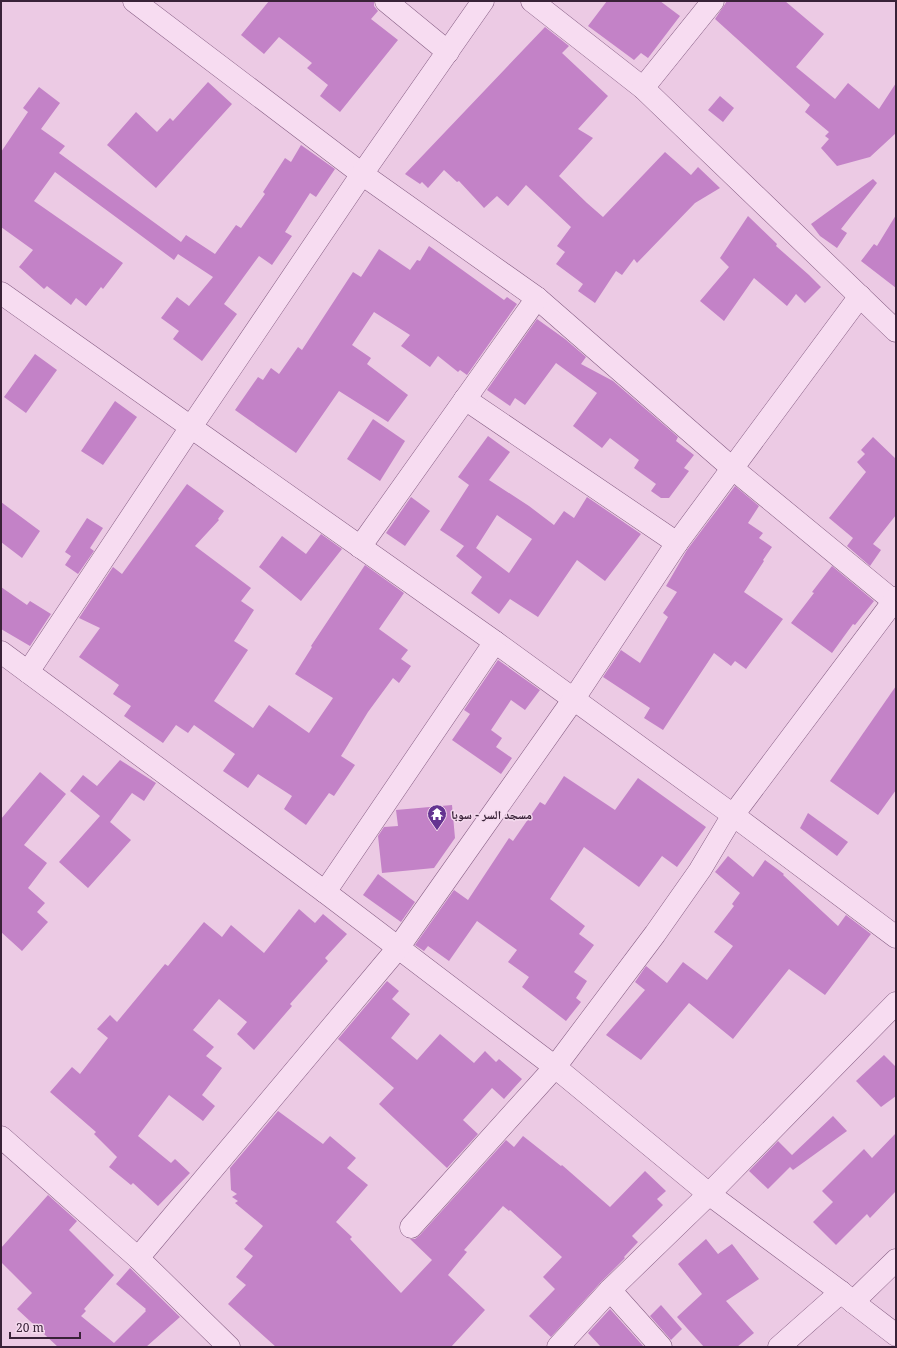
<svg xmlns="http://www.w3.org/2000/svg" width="897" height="1348" font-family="'Noto Serif','Noto Naskh Arabic',serif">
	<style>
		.building { fill: #c382c7; fill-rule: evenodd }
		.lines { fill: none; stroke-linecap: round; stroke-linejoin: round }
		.street-casing { stroke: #875f85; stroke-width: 23 }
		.street { stroke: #f7dcf1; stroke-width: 22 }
		.labels { text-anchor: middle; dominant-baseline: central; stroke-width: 3; stroke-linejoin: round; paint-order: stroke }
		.poi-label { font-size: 12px; font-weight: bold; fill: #392238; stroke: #f4d9ed; text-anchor: start }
	</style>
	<rect width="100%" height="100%" fill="#eccae4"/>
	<g class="building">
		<path d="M269,1H374V6L378,11L371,19L398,40L340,112L320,96L328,85L307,68L312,63L279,37L264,54L241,35Z"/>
		<path d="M607,1H660L680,16L648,58L641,53L634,60L588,26Z"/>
		<path d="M727,1H785L824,34L796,67L835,99L848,83L879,109L896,83V133L870,157L837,166L821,148L829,139L825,136L829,132L805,112L810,105L715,19Z"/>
		<path d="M545,27L569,46L562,53L608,96L578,129L593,138L559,176L587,203L603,217L665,152L691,175L698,167L720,188L695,203L637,263L634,259L622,275L616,271L595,303L578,291L583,284L556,264L565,252L557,246L571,227L526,185L508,206L497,196L484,208L459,181L457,182L444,170L428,188L422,182L420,184L405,174Z"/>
		<path d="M208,82L232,104L156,188L107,145L136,112L157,132L170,118L173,121Z"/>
		<path d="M39,87L60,103L41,129L65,146L59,153L181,242L186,235L215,254L236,225L241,228L265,194L263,192L285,158L291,162L301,145L335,169L316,197L310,193L285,232L292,236L272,265L259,256L224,304L237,314L202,361L173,339L179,331L161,318L177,297L189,306L213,277L178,254L174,260L55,172L34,201L123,263L103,289L101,287L86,306L76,298L71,305L47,286L44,289L19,267L33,250L1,227V152L28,112L23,108Z"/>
		<path d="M720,96L734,108L723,122L708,110Z"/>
		<path d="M873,179L877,183L841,229L847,233L837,248L820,236L811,224Z"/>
		<path d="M896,215V288L861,261L874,244L877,246Z"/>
		<path d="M748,216L777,244L776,246L809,275L821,287L805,303L796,294L787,306L754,278L724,321L700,301L729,267L720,258Z"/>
		<path d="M429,246L504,300L507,297L517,304L467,375L460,370L458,372L438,356L430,367L401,346L410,335L374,312L352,345L371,358L367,364L408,395L388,422L339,391L296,453L235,410L258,377L263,380L271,368L279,374L298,347L302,350L353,272L361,277L379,249L410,270L417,260L420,261Z"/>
		<path d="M537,319L565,339L586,357L581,364L613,381L678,437L676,441L694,455L684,468L689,471L669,498H661L651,491L656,484L634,468L639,460L610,438L602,448L573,426L597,393L556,363L525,405L515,398L510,406L487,390Z"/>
		<path d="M35,354L57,370L26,413L4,397Z"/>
		<path d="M115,401L137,417L103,465L81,451Z"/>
		<path d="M373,419L405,441L380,481L347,459Z"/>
		<path d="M488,436L510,452L489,480L529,506L554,525L564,511L574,518L587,497L641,534L605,581L577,560L538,617L510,599L499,614L471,593L482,577L456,556L464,546L440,530L469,485L458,477ZM497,515L532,539L509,573L476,548Z"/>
		<path d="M873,437L896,459V515L873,544L881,550L870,566L847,546L853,538L829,518L866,472L857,462L865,454L861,450Z"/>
		<path d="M187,484L224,511L218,519L219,520L195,546L251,588L241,601L254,610L234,641L248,650L214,701L253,728L269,705L309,733L333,698L295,674L312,647L311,646L365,565L404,593L379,629L408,650L401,659L411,666L399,683L393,678L368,712L341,756L355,765L334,796L329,793L306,825L284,809L292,796L258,774L248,788L223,771L235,754L194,725L188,733L176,725L163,743L124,716L131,706L113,694L119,685L79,657L100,628L79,618L113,567L122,574Z"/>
		<path d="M735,486L759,506L748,523L763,533L759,538L772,547L763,560L764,561L744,592L783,619L746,669L735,661L731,666L714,653L663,730L644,718L650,708L603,677L621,650L640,663L668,617L663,613L677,592L666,586L687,550Z"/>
		<path d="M411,497L430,511L405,546L386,533Z"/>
		<path d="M1,502L40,531L22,558L1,542Z"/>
		<path d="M87,518L103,528L90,548L94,551L78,574L65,565L71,556L65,552Z"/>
		<path d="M321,534L342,549L301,601L259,567L282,536L306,554Z"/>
		<path d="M832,566L874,601L855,625L853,624L832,653L791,623L814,593L812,592Z"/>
		<path d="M1,587L27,605L30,601L51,614L30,646L1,629Z"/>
		<path d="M498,660L540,690L525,710L511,700L491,730L502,738L496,747L512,758L501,774L452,740L470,714L464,710Z"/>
		<path d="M896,686V790L878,815L830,781Z"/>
		<path d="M120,760L156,783L144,801L132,793L110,822L131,840L88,888L59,862L100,816L70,791L83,775L97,786Z"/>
		<path d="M40,772L66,794L24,845L47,863L28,888L45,903L37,912L48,922L22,951L1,932V819Z"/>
		<path d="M564,776L615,810L638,778L706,827L677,867L662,856L639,887L584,847L550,899L585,926L579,934L594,945L574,972L587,981L576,998L581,1002L566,1021L522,987L529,977L508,962L517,950L477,921L449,961L428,946L424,951L415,945L454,890L468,900L509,838L513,841L540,802L545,805Z"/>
		<path d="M452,805L455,838L434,868L382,873L378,836L384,827L398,826L396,810Z"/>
		<path d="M808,813L848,842L837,856L800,828Z"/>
		<path d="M728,856L753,877L765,860L784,874L783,875L838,926L846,915L871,934L825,995L789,969L733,1039L689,1003L641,1060L606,1035L645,990L635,982L646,966L667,983L683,962L707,980L733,946L714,932L734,906L732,904L740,893L715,872Z"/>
		<path d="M378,874L415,902L401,922L363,895Z"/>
		<path d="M299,909L315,923L323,914L347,934L325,958L328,961L290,1004L292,1006L254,1050L237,1034L247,1022L219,999L193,1030L214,1047L206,1056L222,1068L202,1095L215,1106L203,1121L169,1095L138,1136L171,1163L175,1159L190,1173L158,1206L133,1183L131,1185L109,1167L117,1157L94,1134L96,1132L50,1092L72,1067L80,1074L108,1038L97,1029L110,1015L117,1022L165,964L168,966L204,922L222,937L231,925L264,953Z"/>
		<path d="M387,981L399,991L392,999L410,1014L391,1038L417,1060L440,1034L474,1063L485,1051L496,1062L499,1059L522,1079L504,1099L492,1088L463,1120L478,1134L447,1168L379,1104L394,1088L338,1039Z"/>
		<path d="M884,1055L896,1067V1096L881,1107L856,1081Z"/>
		<path d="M278,1111L323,1144L330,1136L356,1158L347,1168L368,1185L336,1222L352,1237L350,1239L401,1293L432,1260L410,1239H415L420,1235L506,1140L514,1147L523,1136L561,1166L562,1165L610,1207L645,1171L666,1191L657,1199L663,1205L632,1236L638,1242L624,1257L625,1258L601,1282L551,1337L529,1316L555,1289L543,1277L562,1257L510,1210L509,1211L503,1206L464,1250L467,1252L448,1275L485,1310L451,1347H276L228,1304L246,1285L236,1277L253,1256L244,1249L263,1226L235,1203L238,1201L232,1197L237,1194L231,1190L230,1168Z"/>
		<path d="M833,1116L847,1131L793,1170L790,1167L768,1189L749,1171L778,1141L792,1155Z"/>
		<path d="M896,1133V1191L870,1218L867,1214L836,1245L813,1222L833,1202L822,1191L864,1149L872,1158Z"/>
		<path d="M48,1195L77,1221L69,1230L114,1275L84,1309L86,1311L81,1316L114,1343L146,1311L145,1310L146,1309L116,1284L130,1268L180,1317L146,1347H58L17,1309L32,1293L1,1262V1248Z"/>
		<path d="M706,1239L718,1254L732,1244L759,1279L726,1301L754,1333L737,1347H704L677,1317L702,1294L678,1264Z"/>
		<path d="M661,1305L682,1329L671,1340L650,1316Z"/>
		<path d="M610,1309L644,1347H601L588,1333Z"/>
	</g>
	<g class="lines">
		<g class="street-casing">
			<g id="street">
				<path d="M134,1L362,174L537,298L732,468L896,603"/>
				<path d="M386,1L448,52"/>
				<path d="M532,1L643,88L896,331"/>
				<path d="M643,88L713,1"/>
				<path d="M1,293L495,642L733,815L896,937"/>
				<path d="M465,399L677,543"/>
				<path d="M360,547L537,298"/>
				<path d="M1,652L325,892L555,1067L709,1194L841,1292L853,1302L896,1335"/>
				<path d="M28,672L191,427L362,174L483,1"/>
				<path d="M325,892L495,642"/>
				<path d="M1,1137L138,1258L229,1347"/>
				<path d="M411,1227L555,1067L655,934L700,870L733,815L896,598"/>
				<path d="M138,1258L398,948L573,700L677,543L860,296"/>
				<path d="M610,1290L661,1347"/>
				<path d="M853,1302L896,1260"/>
				<path d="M558,1347L610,1290L709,1194L896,1003"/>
				<path d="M779,1347L841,1292"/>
			</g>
		</g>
		<use href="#street" class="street"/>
	</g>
	<defs>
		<g id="temple-pin" transform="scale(1)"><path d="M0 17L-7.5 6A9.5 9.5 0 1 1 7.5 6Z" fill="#643491" stroke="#f4d9ed"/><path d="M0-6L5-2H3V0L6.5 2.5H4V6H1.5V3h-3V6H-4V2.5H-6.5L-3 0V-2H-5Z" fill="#fff"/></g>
	</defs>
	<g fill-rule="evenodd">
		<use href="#temple-pin" x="437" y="814"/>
	</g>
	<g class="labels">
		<g class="poi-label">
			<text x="451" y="814">مسجد السر - سوبا</text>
		</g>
	</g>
	<rect width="897" height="1348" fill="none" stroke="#392238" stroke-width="4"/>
	<path d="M10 1332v6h70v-6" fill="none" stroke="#392238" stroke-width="2"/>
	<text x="16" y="1332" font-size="12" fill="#392238" stroke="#f4d9ed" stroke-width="3" paint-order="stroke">20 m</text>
</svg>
